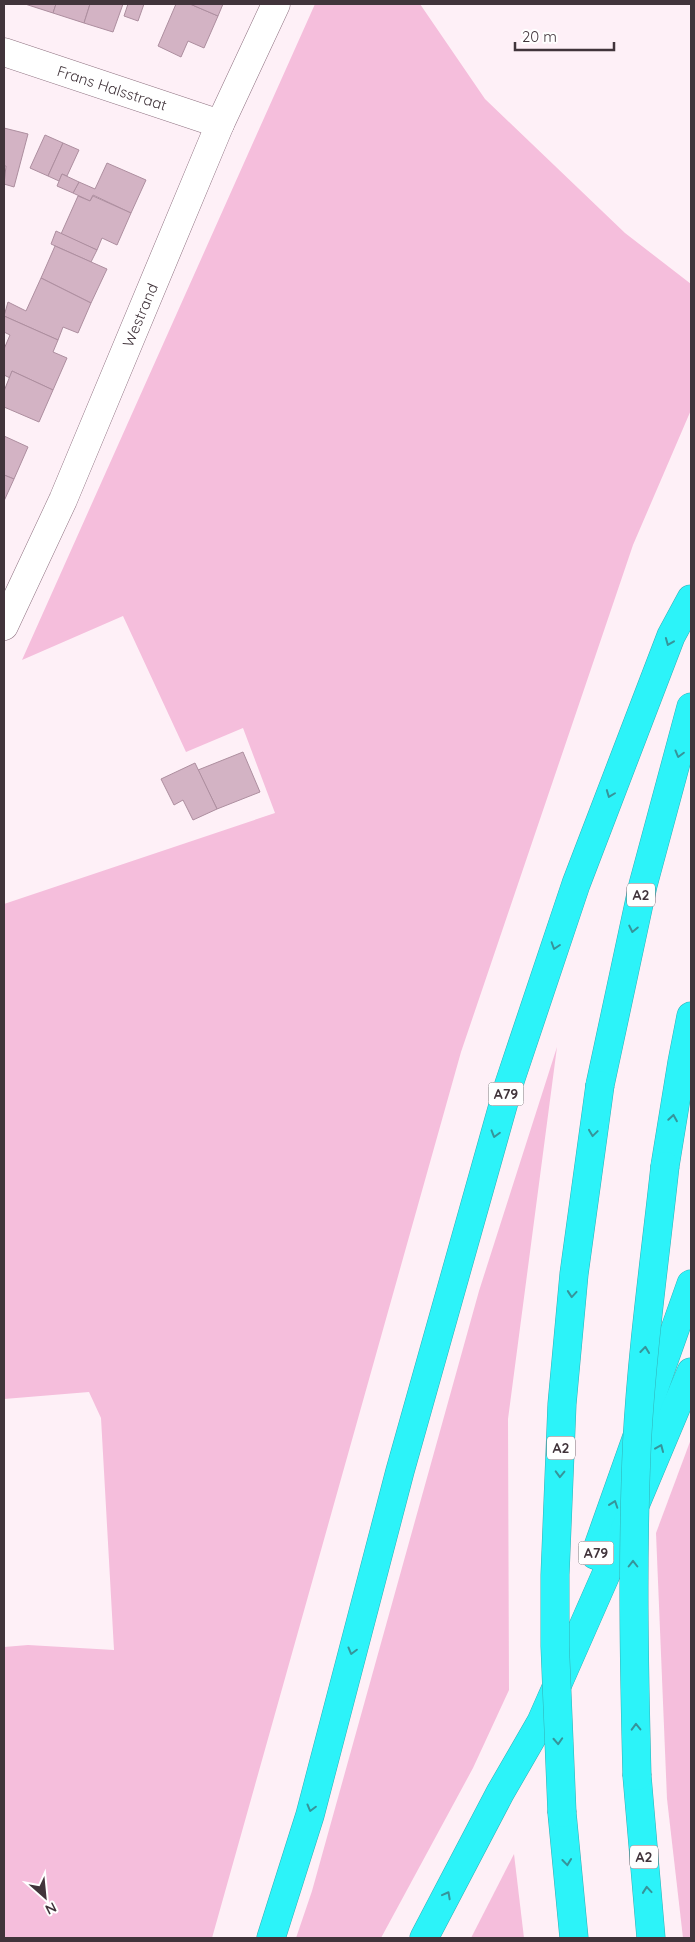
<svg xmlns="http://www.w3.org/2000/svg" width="695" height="1942" font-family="Quicksand,sans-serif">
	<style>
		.green { fill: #f5bedc }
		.building { fill: #d3b3c4; stroke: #ad8e9f }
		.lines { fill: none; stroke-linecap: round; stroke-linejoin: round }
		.minor-casing { stroke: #8e7180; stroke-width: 29 }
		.highway-casing { stroke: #33b0b6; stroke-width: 29 }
		.minor { stroke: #fff; stroke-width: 28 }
		.highway { stroke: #2cf3f9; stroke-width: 28 }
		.highway-bridge-casing { stroke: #33b0b6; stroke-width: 29; stroke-linecap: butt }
		.highway-bridge { stroke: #2cf3f9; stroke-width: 28 }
		.oneway { stroke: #36949a }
		.labels { text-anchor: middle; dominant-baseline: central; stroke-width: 4; stroke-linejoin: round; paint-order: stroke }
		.shield { fill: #fff; stroke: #7a7176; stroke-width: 1 }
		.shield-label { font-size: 14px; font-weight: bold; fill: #41343b }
		.street-label { font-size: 15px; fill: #41343b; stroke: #fff }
	</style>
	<rect width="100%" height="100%" fill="#fef0f7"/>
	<g class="green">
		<path d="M315,4H420L485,99L625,233L691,284V410L633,545L461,1052L212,1938H4V1647L28,1645L114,1650L101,1418L89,1392L4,1399V904L275,813L243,728L186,752L123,616L22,660Z"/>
		<path d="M557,1047L508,1419L509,1690L473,1768L381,1938H296L312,1891L479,1291Z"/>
		<path d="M691,1439V1938H683L667,1799L656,1533Z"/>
		<path d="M514,1854L524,1938H471Z"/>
	</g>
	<g class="building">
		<path d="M25,4H56L53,13Z"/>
		<path d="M56,4H90L84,23L53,13Z"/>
		<path d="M90,4H123L113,32L84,23Z"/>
		<path d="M128,4H144L138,21L124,16Z"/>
		<path d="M176,4H190L218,16L204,48L188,41L181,57L158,46Z"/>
		<path d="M190,4H223L218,16Z"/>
		<path d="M4,128L28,134L14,187L4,184L6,166H4Z"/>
		<path d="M45,135L63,143L48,176L30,168Z"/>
		<path d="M63,143L79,150L67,176L62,174L59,181L48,176Z"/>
		<path d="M107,163L146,180L131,213L93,195L90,201L73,193L79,182L95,189Z"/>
		<path d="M62,174L79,182L73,193L57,186Z"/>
		<path d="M78,196L90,201L93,196L131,213L117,245L102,238L97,250L61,234Z"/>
		<path d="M56,231L97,250L91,262L51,244Z"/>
		<path d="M55,246L107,269L91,303L41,278Z"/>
		<path d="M41,278L91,303L78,333L63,327L58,340L4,316L8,302L26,311Z"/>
		<path d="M4,316L58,340L53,352L67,358L53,390L12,371L10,378L4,375V349L10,335L4,332Z"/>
		<path d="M12,371L53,390L39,422L4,407V391Z"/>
		<path d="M4,436L28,447L14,479L4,475Z"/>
		<path d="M4,475L14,479L4,501Z"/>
		<path d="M243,752L260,792L217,809L198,770Z"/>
		<path d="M195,763L217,809L193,820L183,800L174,805L161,779Z"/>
	</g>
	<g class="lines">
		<g class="minor-casing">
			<g id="minor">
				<path d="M4,52L220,124"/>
				<path d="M4,626L63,500L220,124L276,4"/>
			</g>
		</g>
		<g class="highway-casing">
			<g id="highway">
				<path d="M600,1085L643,885L691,707"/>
				<path d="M665,1166L682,1062L691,1016"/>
				<path d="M595,1555L691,1284"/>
				<path d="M637,1776L651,1938"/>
				<path d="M562,1813L574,1938"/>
				<path d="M271,1938L310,1815L400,1471L509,1084L576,884L671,636L691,599"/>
				<path d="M424,1938L500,1793L541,1722L607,1572L691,1372"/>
			</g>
		</g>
		<use href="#minor" class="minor"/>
		<use href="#highway" class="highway"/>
		<g class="highway-bridge-casing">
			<g id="highway-bridge">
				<path d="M637,1776C634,1664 632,1553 637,1442C642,1350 655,1258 665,1166"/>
				<path d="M562,1813L555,1646V1575L562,1404L574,1274L600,1085"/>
			</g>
		</g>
		<use href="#highway-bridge" class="highway-bridge"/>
	</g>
	<defs><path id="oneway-chevron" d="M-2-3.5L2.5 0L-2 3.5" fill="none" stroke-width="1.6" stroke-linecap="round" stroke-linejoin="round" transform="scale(1.25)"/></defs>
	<g class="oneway">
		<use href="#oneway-chevron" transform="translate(669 642) rotate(112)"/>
		<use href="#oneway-chevron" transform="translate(679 754) rotate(105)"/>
		<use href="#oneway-chevron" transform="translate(610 794) rotate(111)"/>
		<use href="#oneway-chevron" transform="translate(633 929) rotate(102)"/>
		<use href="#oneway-chevron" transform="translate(555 946) rotate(108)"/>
		<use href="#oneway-chevron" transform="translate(673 1118) rotate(-81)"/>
		<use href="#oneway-chevron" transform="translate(593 1133) rotate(98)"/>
		<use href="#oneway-chevron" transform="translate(495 1134) rotate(106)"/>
		<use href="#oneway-chevron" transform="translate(572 1294) rotate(95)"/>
		<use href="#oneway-chevron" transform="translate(645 1350) rotate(-84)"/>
		<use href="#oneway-chevron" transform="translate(660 1448) rotate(-67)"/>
		<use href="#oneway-chevron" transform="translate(560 1474) rotate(92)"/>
		<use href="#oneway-chevron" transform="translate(614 1504) rotate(-71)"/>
		<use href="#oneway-chevron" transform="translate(633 1564) rotate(-90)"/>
		<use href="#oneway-chevron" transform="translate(352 1651) rotate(105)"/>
		<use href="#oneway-chevron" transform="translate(636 1727) rotate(-91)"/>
		<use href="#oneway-chevron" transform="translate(558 1741) rotate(87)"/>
		<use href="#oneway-chevron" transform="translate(311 1808) rotate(105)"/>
		<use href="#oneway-chevron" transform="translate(567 1862) rotate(84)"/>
		<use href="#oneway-chevron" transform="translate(647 1890) rotate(-95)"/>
		<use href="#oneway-chevron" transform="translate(447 1895) rotate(-62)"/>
	</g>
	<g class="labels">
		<g class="shield">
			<rect x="627" y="883.5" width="28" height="23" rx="4"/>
			<rect x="488.5" y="1082.5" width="35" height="23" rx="4"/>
			<rect x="547" y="1436.5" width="28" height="23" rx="4"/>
			<rect x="578.5" y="1541.5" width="35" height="23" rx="4"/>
			<rect x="630" y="1845.5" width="28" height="23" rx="4"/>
		</g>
		<g class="shield-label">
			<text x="641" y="895">A2</text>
			<text x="506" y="1094">A79</text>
			<text x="561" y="1448">A2</text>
			<text x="596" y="1553">A79</text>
			<text x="644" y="1857">A2</text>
		</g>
		<g class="street-label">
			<text transform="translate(112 88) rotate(18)">Frans Halsstraat</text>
			<text transform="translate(140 315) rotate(-67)">Westrand</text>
		</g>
	</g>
	<rect width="695" height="1942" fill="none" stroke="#41343b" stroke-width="10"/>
	<g transform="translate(45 1897) rotate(153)" stroke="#ffffff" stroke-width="4" paint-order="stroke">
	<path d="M0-4L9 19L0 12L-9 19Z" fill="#41343b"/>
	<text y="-8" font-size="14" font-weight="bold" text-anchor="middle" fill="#41343b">N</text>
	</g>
	<path d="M515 42v8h99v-8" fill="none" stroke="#41343b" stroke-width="2.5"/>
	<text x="522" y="42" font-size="15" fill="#41343b" stroke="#ffffff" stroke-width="4" paint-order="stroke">20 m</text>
</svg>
